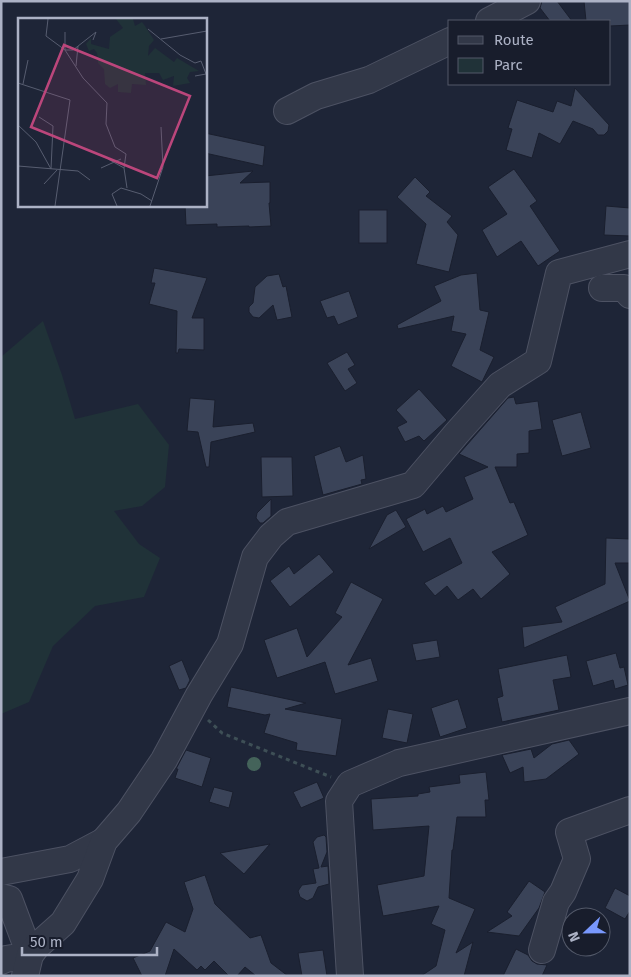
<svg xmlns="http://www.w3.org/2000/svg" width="631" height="977" font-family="'Fira Sans',sans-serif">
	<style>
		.green { fill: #203238 }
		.building { fill: #3a4358; stroke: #1a1f2e }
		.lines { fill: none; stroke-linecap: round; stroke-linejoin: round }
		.minor-casing { stroke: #4d5263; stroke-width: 28 }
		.path { stroke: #3e4f56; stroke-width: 3; stroke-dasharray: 4 4; stroke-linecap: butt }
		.minor { stroke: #323848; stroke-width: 26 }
		.tree { fill: #44635a }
		.inset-road { fill: none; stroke: #575d70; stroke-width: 1 }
		.view { fill: #bb467b; fill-opacity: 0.15; stroke: #bb467b; stroke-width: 2.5 }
		.inset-edge { fill: none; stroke: #acb2c5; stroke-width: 2.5 }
	</style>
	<rect width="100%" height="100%" fill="#1e2537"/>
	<path class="green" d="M43,321L62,375L75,419L138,404L169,445L165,487L142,506L114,511L139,544L160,558L144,597L95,606L53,646L29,702L1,714V357Z"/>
	<g class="building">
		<path d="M542,1H557L572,21H550L540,8Z"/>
		<path d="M584,1H630V25L610,26V21H586Z"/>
		<path d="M575,88L609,125L608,131L604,135H598L593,129L573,121L560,144L539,133L532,158L506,150L512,129L508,128L517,100L553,112L557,101L571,106Z"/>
		<path d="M205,133L265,146L263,166L205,153Z"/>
		<path d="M514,169L537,201L530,206L560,251L538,266L521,241L497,257L482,230L507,214L488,187Z"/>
		<path d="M253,171L240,183L270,182V203H269L271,226L249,227V226L217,227V224L186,225L185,205H205V195H207L205,176Z"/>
		<path d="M415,177L430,192L426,196L452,216L447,222L458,235L449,272L416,264L426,224L397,197Z"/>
		<path d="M606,206L630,208V236L604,235Z"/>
		<rect x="359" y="210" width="28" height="33"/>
		<path d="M154,268L207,278L192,318H204V350L179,349L178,353H176L177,311L149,304L155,283H151Z"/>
		<path d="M477,273L480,310L489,312L480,350L494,357L482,382L451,366L466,334L451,331L454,316L398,329L397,325L441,301L434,286L461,275Z"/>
		<path d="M279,274L283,287L286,286L292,317L277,320L273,305L259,318L253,317L249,312V307L253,303L255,287L267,276Z"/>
		<path d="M349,291L358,317L338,325L334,316L327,318L320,301Z"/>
		<path d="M347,352L355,365L348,369L357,383L345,391L327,363Z"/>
		<path d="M419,389L447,420L424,441L419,436L405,442L397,427L407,422L396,410Z"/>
		<path d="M514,397L516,404L538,401L542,429L529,431V453L517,454V467H495L510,503L514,502L528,535L492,552L510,574L481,599L473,589L458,600L447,586L435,596L424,583L462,563L450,538L423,552L406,519L425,509L427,514L443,506L446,512L473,499L464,477L488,467L459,454L508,398Z"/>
		<path d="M190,398L215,400L213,427L253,423L255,432L211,442L209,467H206L198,432L187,431Z"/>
		<path d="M581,412L591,448L562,456L552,420Z"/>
		<path d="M340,446L346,462L363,455L366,479L361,480L362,484L323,495L314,456Z"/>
		<path d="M261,457H292L293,496L262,497Z"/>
		<path d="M271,499V516L263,523H260L256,518L257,513Z"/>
		<path d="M396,510L406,527L369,549L387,515Z"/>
		<path d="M606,538L630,539V563H615L630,601L524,648L522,627L562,622L555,607L605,584Z"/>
		<path d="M319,554L334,572L290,607L270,581L289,566L294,574Z"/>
		<path d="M351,582L383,599L348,665L371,658L378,681L335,694L325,662L277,678L264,640L297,628L307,657L342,617L335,613Z"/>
		<path d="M437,640L440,657L416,661L412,644Z"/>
		<path d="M616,653L620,668L624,667L628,685L615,689L613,680L593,686L586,661Z"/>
		<path d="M567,655L571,677L553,680L559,710L502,722L497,698L503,696L498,669Z"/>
		<path d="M182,660L190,680L186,688L179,690L169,666Z"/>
		<path d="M231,687L306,703L285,709L342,719L336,756L296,750L297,743L264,733L270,714L265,715L227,707Z"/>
		<path d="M458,699L467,728L440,737L431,708Z"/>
		<path d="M388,709L413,714L407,743L382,738Z"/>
		<path d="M569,740L579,754L546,779L524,782L523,767L510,773L502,755L531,749L534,758L552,744Z"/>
		<path d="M186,750L211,758L202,787L175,778L178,769H176Z"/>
		<path d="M486,772L489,800H485L486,817H457L453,850H452L449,898L475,909L456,953L473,942L464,976H421L436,966L445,930L431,924L439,906L383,916L377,885L424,876L429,826L373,830L371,799L418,796V794L430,792L429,787L460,783L459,775Z"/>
		<path d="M317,782L324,798L301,808L293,792Z"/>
		<path d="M214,787L233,792L229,808L209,802Z"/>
		<path d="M324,835L326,837L327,852L321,867L328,866L329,884L318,887L313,898L307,901L300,897L298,891L302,885L316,883L313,869L319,868L313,842L317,837Z"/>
		<path d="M270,844L244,874L220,853Z"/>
		<path d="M205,875L215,904L250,938L261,935L271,963L288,976H256L245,967L237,976H229L214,961L205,970L201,966L197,970L174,949L165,976H142L133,958L150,951L166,922L185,932L193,909L184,882Z"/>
		<path d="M529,881L545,892L539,908L519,936L487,932L512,916L507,912Z"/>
		<path d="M615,888L630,896V911L625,919L605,908Z"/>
		<path d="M516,949L528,955L532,961L537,964L547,965L542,976H503Z"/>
		<path d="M323,950L327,976H302L298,953Z"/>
	</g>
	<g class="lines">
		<g class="minor-casing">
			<g id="minor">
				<path d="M489,21L527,1"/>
				<path d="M287,111L316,96L369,80L450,41"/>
				<path d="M602,288H624L630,295"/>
				<path d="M1,872L70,859L104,841"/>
				<path d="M1,897L9,899L30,955L6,959L1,961"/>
				<path d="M542,950L556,902L563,892L577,859L569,832L630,810"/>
				<path d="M25,976L30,955L36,947L63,923L90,879L104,841L129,812L164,760L199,695L230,644L255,557L271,536L287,522L413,485L457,433L500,385L538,361L559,273L630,254"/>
				<path d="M350,976L339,801L350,784L399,763L630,711"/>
			</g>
		</g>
		<path class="path" d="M208,720L222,733L331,777"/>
		<use href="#minor" class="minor"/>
	</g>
	<circle class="tree" cx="254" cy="764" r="7"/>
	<g transform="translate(18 18)">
		<rect width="189" height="189" fill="#1e2537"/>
		<path d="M98,1H115L117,8L124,4L127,8L136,22L131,28L130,38L137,30L156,44L159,40L181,53L172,54L169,60L172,65L155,68L156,58L145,62L141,55H127L128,67L114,66L113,75L100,74V66L92,70L87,66L86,51L80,45L79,35L76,31L71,33L68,26L73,20V26L91,31L92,19L105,10Z" fill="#203238"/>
		<path class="inset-road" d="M30,1L28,18L47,32L65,60L89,85L88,106L97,129L108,136L106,150M130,11L162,37L177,45L183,43L188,56L177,58M47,14V32H55L78,14L75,22M143,21L189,13M58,48L60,28M0,65L52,82L37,188M5,66L10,42M21,99L35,108L33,151M0,107L18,124L33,151M90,141L106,150L109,170M0,148L60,153L72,162M83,150L103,141M26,166L39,152M99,188L94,176L103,170L123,176L134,183M132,188L145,149L143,109"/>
		<path class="view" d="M46,27L172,78L139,160L13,109Z"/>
		<rect width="189" height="189" class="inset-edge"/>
	</g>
	<rect width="631" height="977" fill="none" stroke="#acb2c5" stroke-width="5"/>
	<rect x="448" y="20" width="162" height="65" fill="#181d2c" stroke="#535969"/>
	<rect x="458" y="36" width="25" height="8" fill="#323848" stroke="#535969"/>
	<text x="494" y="45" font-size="15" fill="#acb2c5">Route</text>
	<rect x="458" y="58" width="25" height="15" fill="#203238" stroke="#535969"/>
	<text x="494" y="70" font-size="15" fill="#acb2c5">Parc</text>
	<g transform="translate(586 932) rotate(248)"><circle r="24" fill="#181d2c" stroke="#535969"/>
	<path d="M0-4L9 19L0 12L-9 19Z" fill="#7998fd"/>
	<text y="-8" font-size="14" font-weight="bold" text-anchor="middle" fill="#acb2c5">N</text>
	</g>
	<path d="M22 947v8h135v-8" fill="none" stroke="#acb2c5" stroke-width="2.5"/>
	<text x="30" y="947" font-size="15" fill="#acb2c5" stroke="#181d2c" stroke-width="4" paint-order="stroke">50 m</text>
</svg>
